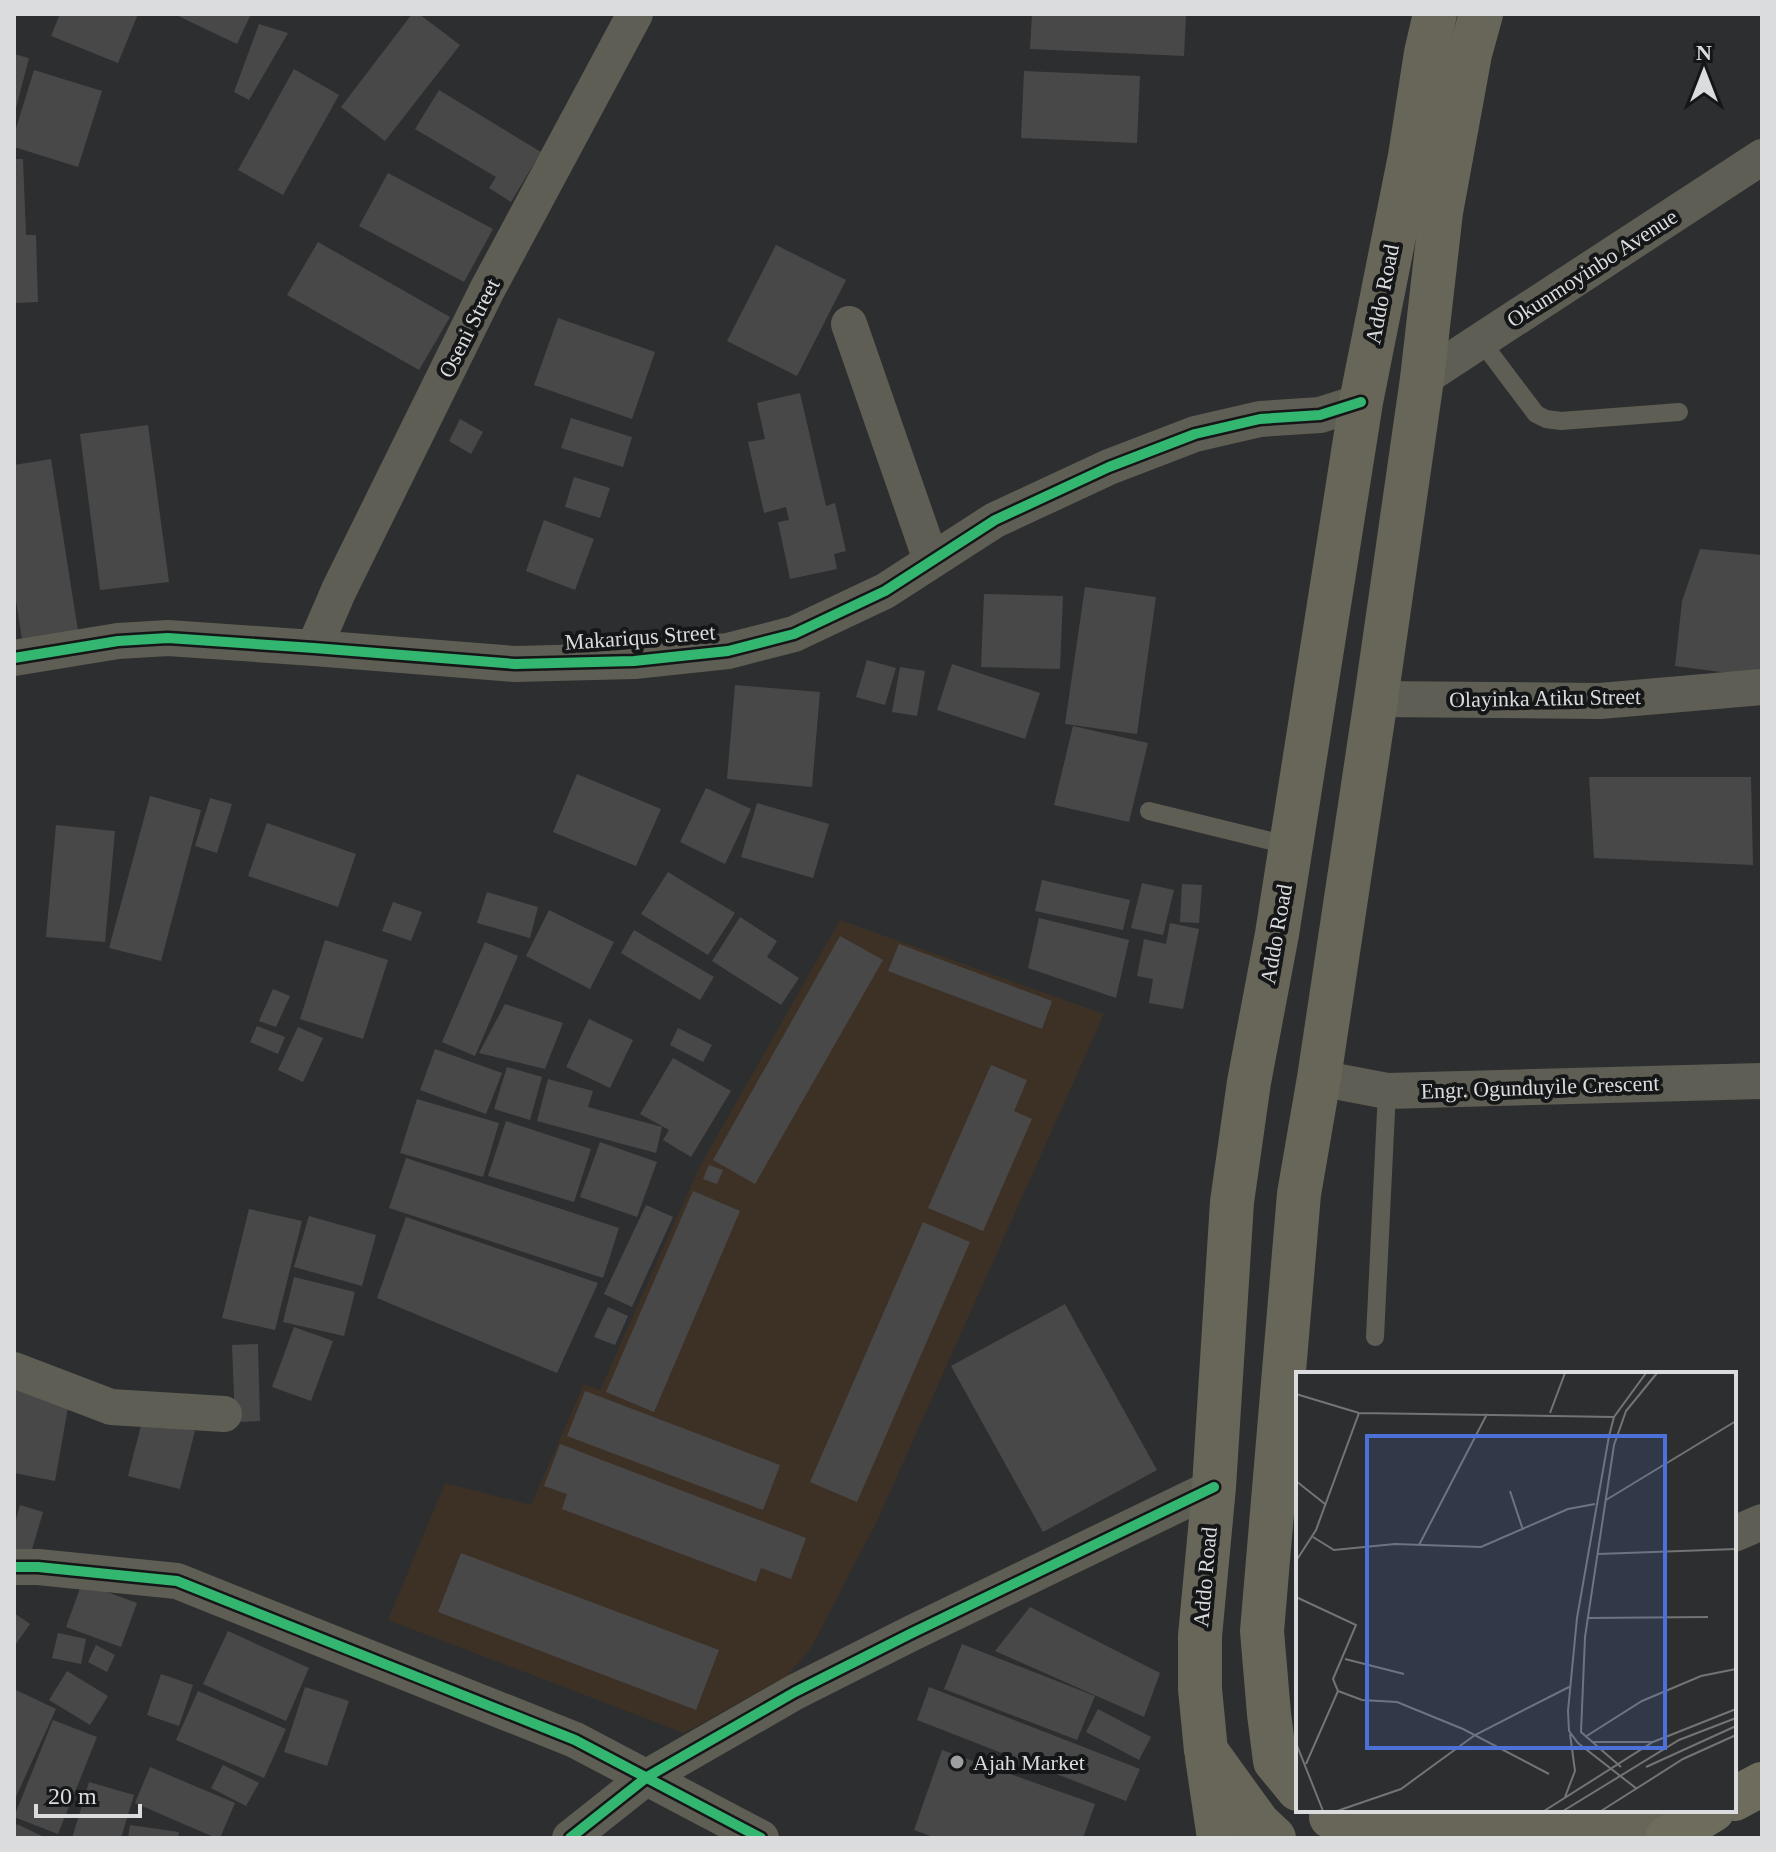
<svg xmlns="http://www.w3.org/2000/svg" width="1776" height="1852" font-family="Georgia,serif">
	<style>
		.education { fill: #3d3126 }
		.building { fill: #494849 }
		.lines { fill: none; stroke-linecap: round; stroke-linejoin: round }
		.lane { stroke: #5f5e54; stroke-width: 18 }
		.street { stroke: #5f5e54; stroke-width: 36 }
		.primary { stroke: #686658; stroke-width: 44 }
		.highway { stroke: #6e6c5c; stroke-width: 44 }
		.cycleway-casing { stroke: #151617; stroke-width: 15 }
		.cycleway { stroke: #33b770; stroke-width: 10 }
		.poi-dot { fill: #9e9fa0; stroke: #151617; stroke-width: 3 }
		.labels { text-anchor: middle; dominant-baseline: central; stroke-width: 8; stroke-linejoin: round; paint-order: stroke }
		.street-label { font-size: 22px; fill: #dbdcdd; stroke: #151617 }
		.poi-label { font-size: 22px; fill: #dbdcdd; stroke: #151617; text-anchor: start }
		.inset-road { fill: none; stroke: #737475; stroke-width: 2 }
		.view { fill: #4c72d9; fill-opacity: 0.15; stroke: #4c72d9; stroke-width: 4 }
		.inset-edge { fill: none; stroke: #dbdcdd; stroke-width: 4 }
	</style>
	<rect width="100%" height="100%" fill="#2d2e2f"/>
	<path class="education" d="M840,920L1104,1014L877,1521L811,1648L787,1676L684,1733L388,1620L445,1483L531,1505L584,1384L600,1390L699,1168Z"/>
	<g class="building">
		<path d="M60,14H138L118,63L51,36Z"/>
		<path d="M174,14H251L237,44Z"/>
		<path d="M412,14H419L460,45L385,141L341,107Z"/>
		<path d="M1032,14H1186L1184,56L1030,49Z"/>
		<path d="M259,24L288,33L249,100L234,92Z"/>
		<path d="M14,54L29,58L15,112L14,111Z"/>
		<path d="M294,69L339,95L283,195L238,170Z"/>
		<path d="M34,70L102,91L78,167L14,147V135Z"/>
		<path d="M1024,71L1140,76L1137,143L1021,138Z"/>
		<path d="M439,90L541,152L511,202L489,188L496,177L415,129Z"/>
		<path d="M14,159H23L26,235H36L38,302L14,303Z"/>
		<path d="M388,173L493,229L464,282L359,226Z"/>
		<path d="M318,242L450,317L419,370L287,295Z"/>
		<path d="M776,245L846,280L797,376L727,341Z"/>
		<path d="M558,318L655,352L632,419L534,385Z"/>
		<path d="M800,393L826,506L835,503L846,551L834,554L837,569L790,579L778,522L789,520L786,507L764,513L748,442L765,439L757,403Z"/>
		<path d="M571,418L632,437L623,467L561,448Z"/>
		<path d="M460,419L483,432L471,454L449,441Z"/>
		<path d="M148,425L169,582L100,590L80,434Z"/>
		<path d="M51,459L78,631L22,639L14,588V465Z"/>
		<path d="M574,477L610,488L600,518L565,507Z"/>
		<path d="M544,520L594,539L575,590L526,571Z"/>
		<path d="M1700,549L1762,555V648L1759,677L1675,666L1682,601Z"/>
		<path d="M1085,587L1156,597L1137,734L1065,724Z"/>
		<path d="M984,594L1063,596L1060,669L981,667Z"/>
		<path d="M867,660L896,668L885,705L856,697Z"/>
		<path d="M952,664L1040,693L1025,739L937,710Z"/>
		<path d="M900,667L925,671L917,716L892,712Z"/>
		<path d="M735,685L820,692L812,787L727,779Z"/>
		<path d="M1073,726L1148,743L1129,822L1054,805Z"/>
		<path d="M577,774L661,809L636,866L553,832Z"/>
		<path d="M1589,777H1751L1753,865L1594,858Z"/>
		<path d="M706,788L751,809L725,864L680,842Z"/>
		<path d="M150,796L201,810L161,961L109,948Z"/>
		<path d="M210,798L232,804L217,853L195,846Z"/>
		<path d="M757,803L829,824L813,878L741,857Z"/>
		<path d="M267,823L356,854L338,907L248,876Z"/>
		<path d="M56,825L115,831L105,942L46,937Z"/>
		<path d="M668,872L735,913L708,955L641,914Z"/>
		<path d="M1042,880L1130,900L1123,930L1035,911Z"/>
		<path d="M1142,883L1174,890L1163,935L1131,928Z"/>
		<path d="M1182,884L1202,885L1199,923L1180,922Z"/>
		<path d="M487,892L538,907L530,938L477,923Z"/>
		<path d="M393,902L422,912L411,941L382,931Z"/>
		<path d="M549,910L614,942L590,989L526,956Z"/>
		<path d="M740,917L777,941L767,957L799,978L781,1005L712,961Z"/>
		<path d="M1039,918L1129,940L1116,998L1028,968Z"/>
		<path d="M1170,923L1199,929L1183,1009L1149,1003L1153,979L1137,976L1144,939L1166,944Z"/>
		<path d="M634,930L714,977L700,1000L621,953Z"/>
		<path d="M840,936L883,960L755,1184L713,1160Z"/>
		<path d="M325,940L388,960L363,1039L300,1019Z"/>
		<path d="M485,942L518,956L475,1056L442,1042Z"/>
		<path d="M899,944L1052,1001L1042,1029L888,971Z"/>
		<path d="M273,989L290,996L276,1027L259,1021Z"/>
		<path d="M505,1004L563,1023L545,1069L479,1053Z"/>
		<path d="M589,1019L633,1040L610,1088L566,1067Z"/>
		<path d="M257,1026L285,1037L278,1054L250,1042Z"/>
		<path d="M298,1027L323,1038L303,1082L278,1070Z"/>
		<path d="M678,1028L712,1045L703,1062L670,1045Z"/>
		<path d="M435,1049L502,1073L486,1114L420,1090Z"/>
		<path d="M673,1058L731,1091L691,1157L663,1140L669,1130L640,1114Z"/>
		<path d="M991,1065L1027,1080L1014,1111L1032,1119L983,1231L928,1208Z"/>
		<path d="M507,1067L542,1077L530,1120L494,1109Z"/>
		<path d="M548,1079L593,1091L588,1107L662,1127L656,1153L537,1121Z"/>
		<path d="M417,1099L499,1123L483,1177L400,1153Z"/>
		<path d="M506,1121L591,1149L574,1202L488,1176Z"/>
		<path d="M600,1142L657,1162L637,1217L580,1197Z"/>
		<path d="M406,1158L619,1228L603,1278L389,1208Z"/>
		<path d="M709,1165L723,1170L717,1184L703,1179Z"/>
		<path d="M693,1191L740,1211L654,1412L606,1392Z"/>
		<path d="M646,1205L673,1217L632,1307L604,1294Z"/>
		<path d="M249,1209L302,1221L275,1330L222,1318Z"/>
		<path d="M309,1216L376,1235L362,1286L294,1267Z"/>
		<path d="M406,1217L598,1283L557,1373L377,1298Z"/>
		<path d="M923,1222L970,1242L857,1502L810,1482Z"/>
		<path d="M294,1277L355,1292L344,1336L283,1322Z"/>
		<path d="M1065,1304L1157,1470L1043,1532L951,1366Z"/>
		<path d="M608,1307L628,1316L615,1345L594,1337Z"/>
		<path d="M294,1327L333,1341L311,1401L272,1387Z"/>
		<path d="M258,1344L260,1421L235,1422L232,1345Z"/>
		<path d="M14,1385L70,1396L55,1481L14,1473Z"/>
		<path d="M585,1391L780,1465L763,1510L567,1436Z"/>
		<path d="M143,1418L195,1431L180,1489L128,1476Z"/>
		<path d="M560,1444L806,1538L791,1579L761,1568L756,1582L562,1509L567,1494L544,1486Z"/>
		<path d="M20,1505L43,1512L31,1553L14,1548V1527Z"/>
		<path d="M461,1553L719,1650L696,1710L438,1612Z"/>
		<path d="M82,1583L137,1603L121,1647L66,1627Z"/>
		<path d="M1030,1607L1160,1673L1144,1717L995,1651Z"/>
		<path d="M14,1613L30,1624L14,1647Z"/>
		<path d="M228,1631L309,1668L286,1721L203,1684Z"/>
		<path d="M58,1633L86,1639L81,1664L52,1658Z"/>
		<path d="M962,1644L1095,1696L1077,1740L944,1689Z"/>
		<path d="M96,1645L115,1655L107,1672L88,1662Z"/>
		<path d="M67,1671L108,1696L90,1725L49,1700Z"/>
		<path d="M161,1674L193,1685L179,1726L147,1715Z"/>
		<path d="M305,1687L349,1701L327,1766L284,1752Z"/>
		<path d="M929,1687L1140,1769L1126,1801L917,1720Z"/>
		<path d="M14,1689L56,1709L14,1801Z"/>
		<path d="M198,1691L286,1729L264,1778L176,1740Z"/>
		<path d="M1098,1709L1151,1737L1139,1760L1086,1732Z"/>
		<path d="M53,1720L97,1737L58,1834L14,1817Z"/>
		<path d="M942,1750L1095,1804L1083,1838H936L914,1830Z"/>
		<path d="M223,1765L259,1783L246,1806L211,1788Z"/>
		<path d="M150,1767L235,1803L220,1838H216L135,1803Z"/>
		<path d="M89,1782L134,1795L121,1838H72Z"/>
		<path d="M17,1824L46,1838H14V1831Z"/>
		<path d="M130,1825L179,1832L178,1838H128Z"/>
	</g>
	<g class="lines">
		<g class="lane">
			<path d="M1481,341L1536,414L1546,419L1561,421L1679,412"/>
			<path d="M1149,811L1291,846"/>
			<path d="M1375,1337L1387,1091"/>
		</g>
		<g class="street">
			<path d="M849,324L931,560"/>
			<path d="M1422,379L1762,157"/>
			<path d="M314,648L339,590L487,290L635,14"/>
			<path d="M14,658L118,641L168,638L314,648L515,664L634,661L728,651L794,634L885,591L995,520L1109,467L1195,434L1260,419L1320,415L1361,402"/>
			<path d="M1376,699L1600,701L1762,687"/>
			<path d="M1319,1078L1387,1091L1762,1081"/>
			<path d="M14,1370L111,1407L224,1414"/>
			<path d="M1734,1534L1762,1522"/>
			<path d="M14,1567H38L177,1581L575,1740L761,1838"/>
			<path d="M570,1838L647,1777L795,1692L912,1633L1214,1487"/>
		</g>
		<g class="primary">
			<path d="M1207,1757L1219,1838"/>
			<path d="M1298,1789L1275,1761L1269,1714L1262,1631L1299,1194L1319,1078L1376,699L1422,379L1441,212L1470,54L1481,14"/>
			<path d="M1331,1817L1401,1826L1552,1830L1701,1816"/>
			<path d="M1274,1838L1258,1823L1206,1751L1200,1689V1636L1214,1487L1232,1202L1249,1082L1277,934L1361,402L1410,156L1426,53L1435,14"/>
		</g>
		<g class="highway">
			<path d="M1734,1799L1762,1784"/>
			<path d="M1667,1838L1713,1810"/>
		</g>
		<g class="cycleway-casing">
			<g id="cycleway">
				<path d="M14,658L118,641L168,638L314,648L515,664L634,661L728,651L794,634L885,591L995,520L1109,467L1195,434L1260,419L1320,415L1361,402"/>
				<path d="M14,1567H38L177,1581L575,1740L761,1838"/>
				<path d="M570,1838L647,1777L795,1692L912,1633L1214,1487"/>
			</g>
		</g>
		<use href="#cycleway" class="cycleway"/>
	</g>
	<circle class="poi-dot" cx="957" cy="1762" r="8"/>
	<g class="labels">
		<g class="street-label">
			<text transform="translate(1592 268) rotate(-33)">Okunmoyinbo Avenue</text>
			<text transform="translate(1382 294) rotate(-79)">Addo Road</text>
			<text transform="translate(469 328) rotate(-63)">Oseni Street</text>
			<text transform="translate(640 637) rotate(-4)">Makariqus Street</text>
			<text transform="translate(1545 698) rotate(-1)">Olayinka Atiku Street</text>
			<text transform="translate(1276 934) rotate(-80)">Addo Road</text>
			<text transform="translate(1540 1087) rotate(-2)">Engr. Ogunduyile Crescent</text>
			<text transform="translate(1205 1577) rotate(-85)">Addo Road</text>
		</g>
		<g class="poi-label">
			<text x="973" y="1762">Ajah Market</text>
		</g>
	</g>
	<g transform="translate(1296 1372)">
		<rect width="440" height="440" fill="#2d2e2f"/>
		<path class="inset-road" d="M0,22L63,41L318,45M254,41L269,1M0,109L29,132M214,119L227,158M310,128L440,49M17,165L38,178L99,172L185,175L272,137L299,132M123,173L191,42M302,182L440,177M0,189L20,158L63,41M0,225L60,253L37,307L42,319L10,392M292,246L412,245M49,287L108,302M42,319L66,328L101,330L167,357L253,402M289,365L346,329L405,304L440,297M296,370H357M0,371L27,439M325,395L285,360L289,265L318,73L330,39L361,1M350,395L440,354M341,417L282,371L273,359L272,339L281,246L313,64L318,45L350,1M269,425L279,399L274,362M41,439L105,417L179,363L275,314M248,439L357,370L440,337M267,439L383,368L440,346M305,439L387,387L440,363"/>
		<path class="view" d="M71,64H369V376H71Z"/>
		<rect width="440" height="440" class="inset-edge"/>
	</g>
	<rect width="1776" height="1852" fill="none" stroke="#dbdcdd" stroke-width="32"/>
	<g transform="translate(1704 72)" stroke="#151617" stroke-width="6" paint-order="stroke">
	<path d="M0-6L14 30L0 20L-14 30Z" fill="#dbdcdd"/>
	<text y="-12" font-size="22" font-weight="bold" text-anchor="middle" fill="#dbdcdd">N</text>
	</g>
	<path d="M36 1804v12h104v-12" fill="none" stroke="#dbdcdd" stroke-width="4"/>
	<text x="48" y="1804" font-size="24" fill="#dbdcdd" stroke="#151617" stroke-width="6" paint-order="stroke">20 m</text>
</svg>
